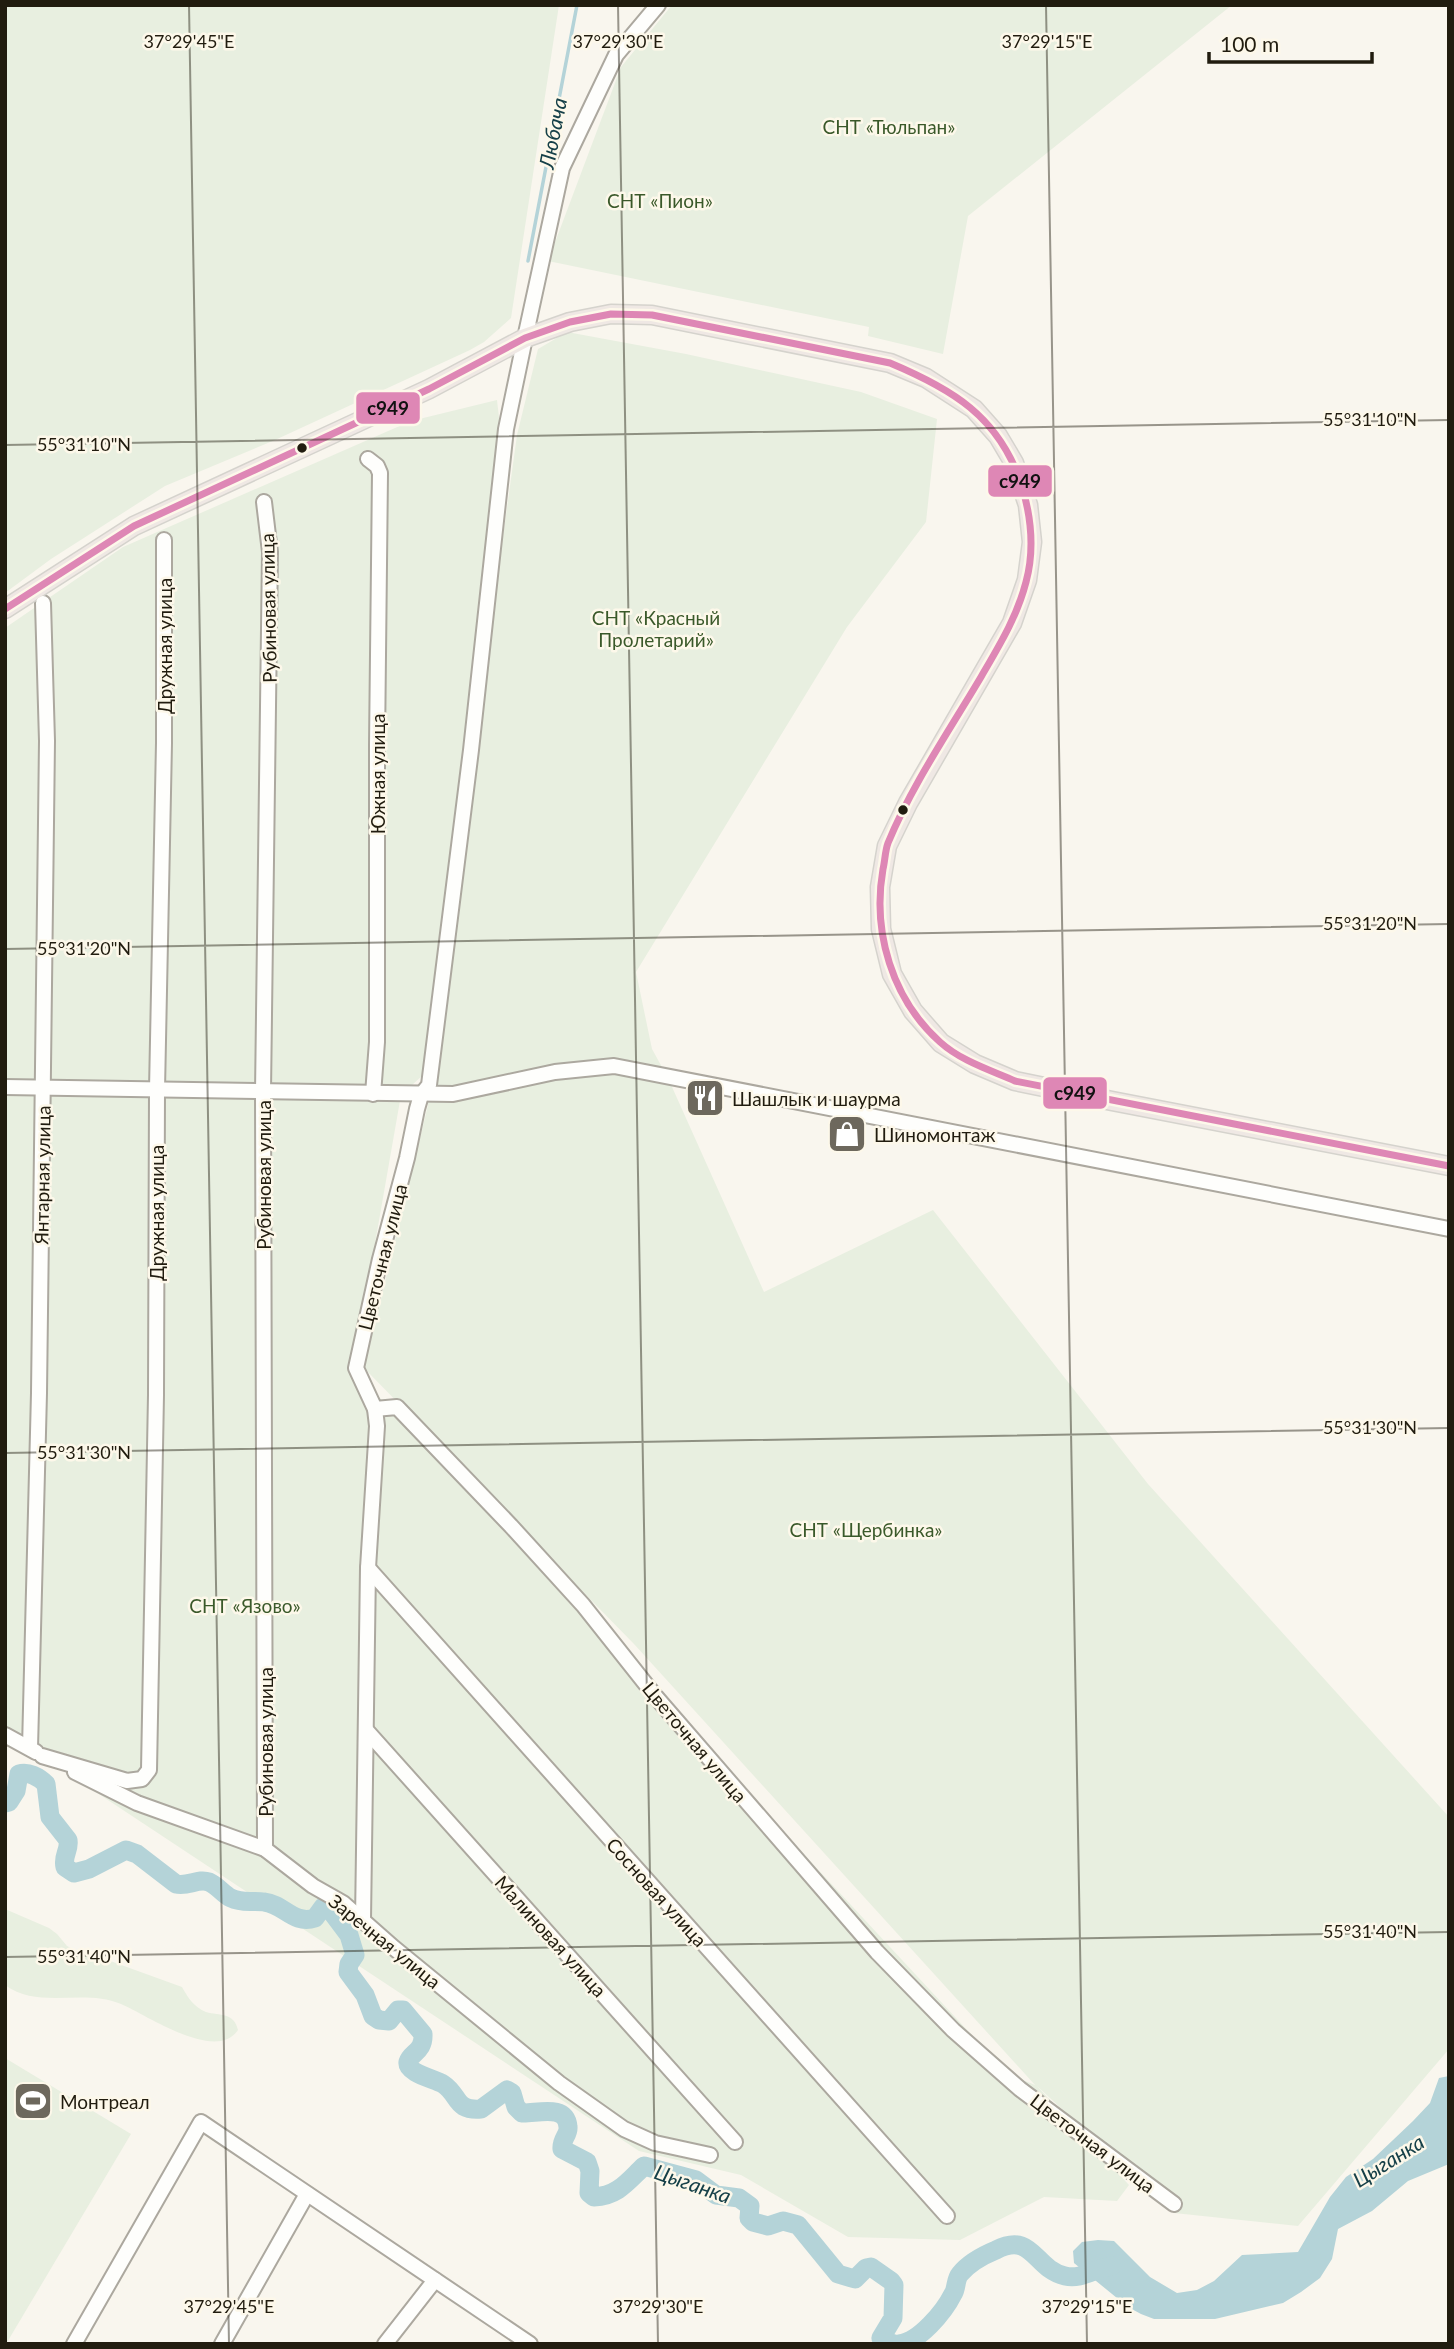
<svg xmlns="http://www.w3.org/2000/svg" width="1454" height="2349" font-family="Lato,sans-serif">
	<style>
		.green { fill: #e8efe0 }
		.water { fill: #b4d3d8 }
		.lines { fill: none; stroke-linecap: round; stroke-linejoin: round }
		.stream { stroke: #b4d3d8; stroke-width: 3.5 }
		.river { stroke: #b4d3d8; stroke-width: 19 }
		.minor-casing { stroke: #aca89f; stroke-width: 18 }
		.major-casing { stroke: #d5d3cd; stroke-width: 21 }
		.minor { stroke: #fefefc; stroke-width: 14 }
		.major { stroke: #efe8e4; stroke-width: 18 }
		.bus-1-casing { stroke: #fdf8ea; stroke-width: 12 }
		.bus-1 { stroke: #de87b5; stroke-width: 7 }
		.ticks { fill: none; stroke: #211c0f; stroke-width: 2; stroke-opacity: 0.45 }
		.bus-dot { fill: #211c0f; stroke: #fdf8ea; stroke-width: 2.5 }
		.labels { text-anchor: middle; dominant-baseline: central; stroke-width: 5; stroke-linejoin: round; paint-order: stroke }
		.park-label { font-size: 19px; fill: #3a592a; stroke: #fdf8ea }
		.street-label { font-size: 19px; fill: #211c0f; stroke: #fdf8ea }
		.poi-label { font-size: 19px; fill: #211c0f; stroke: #fdf8ea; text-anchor: start }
		.water-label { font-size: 21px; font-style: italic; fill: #164048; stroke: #fdf8ea }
		.ticks-label { font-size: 18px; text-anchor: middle; fill: #211c0f; stroke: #fdf8ea; stroke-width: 5; stroke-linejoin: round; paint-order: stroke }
		.line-badge { stroke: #fdf8ea; stroke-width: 2.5 }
		.pale-badge-label { font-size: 19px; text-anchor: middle; font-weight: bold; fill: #111 }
	</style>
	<rect width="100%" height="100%" fill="#f9f6ee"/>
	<g class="green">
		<path d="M5,5H559L511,318L484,342L470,350L275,440L165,486L51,559L5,593Z"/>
		<path d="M672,5H1232L968,216L943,354L868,336L869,327L548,261L621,67Z"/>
		<path d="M567,332L686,354L861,392L937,419L926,522L847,627L636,972L652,1049L668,1078L764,1292L933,1210L1148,1484L1449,1817V2049L1298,2226L1174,2213L1037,2086L1129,2185L1117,2201L1044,2197L960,2240L848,2237L741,2175L639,2151L5,1732V628L123,547L411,421L497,400L500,426L450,874L423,1075L401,1095L353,1369L1008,2074L1035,2085L634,1644L364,1368L428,1105L426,1103H429L435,1077L474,748L517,435L538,349Z"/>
		<path d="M5,1909L49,1928L57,1934L67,1946L80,1953L102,1958L182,1987C188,1998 194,2007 206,2012C220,2016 234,2012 238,2030C216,2063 147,2015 121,2004C83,1988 39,2010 5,1985Z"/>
		<path d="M5,2058L131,2134L6,2344H5Z"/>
	</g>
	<path class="water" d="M1449,2076V2164L1408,2181L1372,2211L1338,2229L1332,2259L1320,2278L1301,2292L1283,2303L1215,2319H1154L1141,2314L1128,2307L1074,2263L1073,2251L1082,2242L1098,2240L1114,2241L1150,2277L1177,2293L1197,2290L1214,2281L1242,2255L1298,2252L1330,2197L1346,2177L1373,2159L1413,2121L1430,2103L1439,2078Z"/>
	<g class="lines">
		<path class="stream" d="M528,261L577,5"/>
		<g class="river">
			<path d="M5,1803L9,1802L16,1791L19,1774C28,1771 39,1777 46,1784L50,1817L68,1840C70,1850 62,1856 65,1867L74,1873L89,1869L126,1850L137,1854L176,1884C188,1887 198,1878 209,1882C218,1886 223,1894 231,1898C243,1904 253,1900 264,1902C284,1904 293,1925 315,1918L323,1907H328L349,1935L355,1955L349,1964L348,1972L365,1995L373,2016L379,2020L389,2021L398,2010H403L423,2034C424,2052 411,2052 408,2062C406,2073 435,2079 443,2084C460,2095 454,2111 481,2109L507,2090L512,2093L516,2107L522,2113C536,2114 566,2103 568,2127C569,2135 561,2139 562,2149L587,2162L590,2171L589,2193L594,2197C618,2196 628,2181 644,2166L696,2180L716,2195L739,2198L750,2206L749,2218L753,2222L768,2226L783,2221L798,2225L838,2274L855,2279L866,2268L871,2267L891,2281L894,2285L893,2318L881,2338L883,2341L894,2344"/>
			<path d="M899,2344C919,2342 944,2312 953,2294C957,2288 955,2280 960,2274C968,2264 984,2255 996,2250C1033,2231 1034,2269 1065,2276C1082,2280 1095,2268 1112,2266"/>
		</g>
		<g class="minor-casing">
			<g id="minor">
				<path d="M368,459L377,466L380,473L377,746V1042L373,1094"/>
				<path d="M264,502L270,552L263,1092L265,1849"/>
				<path d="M5,1087L453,1094L555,1072L614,1066L1449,1229"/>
				<path d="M375,1409L397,1407L511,1526L583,1605L656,1697L877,1952L953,2030L1020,2089L1174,2204"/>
				<path d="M368,1568L947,2216"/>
				<path d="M366,1730L735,2142"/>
				<path d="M5,1735L36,1752"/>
				<path d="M30,1748L39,1393L47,741L43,603"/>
				<path d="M42,1756L127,1781L142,1779L149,1770L156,1395L157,1090L164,743V540"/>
				<path d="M75,1772L137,1803L265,1849L313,1886L343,1903L394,1948L559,2083L624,2129L655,2143L710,2155"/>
				<path d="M363,1920L368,1568L377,1426L375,1409L356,1368L380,1259L407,1158L417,1109L421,1095L429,1085L471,750L506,429L525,338L562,168L616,55L658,5"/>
				<path d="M74,2344L201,2122L530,2344"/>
				<path d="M222,2344L307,2194"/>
				<path d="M385,2344L435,2280"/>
			</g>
		</g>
		<g class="major-casing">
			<path id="major" d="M5,609L134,526L429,389L525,338L570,322L611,314L652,315L890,363L926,378L974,409L998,436L1014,463L1028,505L1032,542L1027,580L1012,623L908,803L887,846L880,887L881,929L892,974L913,1011L941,1043L975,1064L1015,1081L1112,1101L1449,1166"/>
		</g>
		<use href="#minor" class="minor"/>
		<use href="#major" class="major"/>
		<g class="bus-1-casing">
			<path id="bus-1" d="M5,609L134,526L429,389L525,338L570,322L611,314L652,315L890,363C952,389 998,416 1021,483C1031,515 1035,549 1026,582C1017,617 999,646 981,677C949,731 912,785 888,843C885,851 885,861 883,869C872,932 892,999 940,1042C961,1061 990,1070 1015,1081L1449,1166"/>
		</g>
		<use href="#bus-1" class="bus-1"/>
	</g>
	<path class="ticks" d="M189,5L229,2344M618,5L658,2344M1046,5L1087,2344M5,445L1449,420M5,949L1449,924M5,1453L1449,1428M5,1957L1449,1932"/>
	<defs>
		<g id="restaurant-square" transform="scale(2.0125)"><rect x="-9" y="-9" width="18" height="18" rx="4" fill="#6d685d" stroke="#fdf8ea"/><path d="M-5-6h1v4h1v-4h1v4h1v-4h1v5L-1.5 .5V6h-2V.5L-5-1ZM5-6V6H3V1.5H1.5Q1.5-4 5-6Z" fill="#fff"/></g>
		<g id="shop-square" transform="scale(2.0125)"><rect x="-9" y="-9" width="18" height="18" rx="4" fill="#6d685d" stroke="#fdf8ea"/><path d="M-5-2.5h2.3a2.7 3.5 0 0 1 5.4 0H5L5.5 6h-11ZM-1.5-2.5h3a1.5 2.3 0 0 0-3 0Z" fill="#fff"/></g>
		<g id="stadium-square" transform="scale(2.0125)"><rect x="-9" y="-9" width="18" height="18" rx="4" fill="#6d685d" stroke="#fdf8ea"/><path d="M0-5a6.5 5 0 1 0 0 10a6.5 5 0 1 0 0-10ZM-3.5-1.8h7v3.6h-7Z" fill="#fff"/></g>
	</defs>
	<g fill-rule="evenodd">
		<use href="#restaurant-square" x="705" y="1098"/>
		<use href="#shop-square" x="847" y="1134"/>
		<use href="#stadium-square" x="33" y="2101"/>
	</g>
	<g class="bus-dot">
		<circle cx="302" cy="448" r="6"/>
		<circle cx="903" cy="810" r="6"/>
	</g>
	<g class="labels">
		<g class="park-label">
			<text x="889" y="126">СНТ «Тюльпан»</text>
			<text x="660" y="200">СНТ «Пион»</text>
			<text x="656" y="617">СНТ «Красный<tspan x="656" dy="22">Пролетарий»</tspan></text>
			<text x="866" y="1529">СНТ «Щербинка»</text>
			<text x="245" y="1605">СНТ «Язово»</text>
		</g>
		<g class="street-label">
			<text transform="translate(268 608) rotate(-91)">Рубиновая улица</text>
			<text transform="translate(164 646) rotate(-90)">Дружная улица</text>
			<text transform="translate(377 774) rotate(-90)">Южная улица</text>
			<text transform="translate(42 1175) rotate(-89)">Янтарная улица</text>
			<text transform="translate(263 1175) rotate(-90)">Рубиновая улица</text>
			<text transform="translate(156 1213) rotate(-90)">Дружная улица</text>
			<text transform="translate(382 1257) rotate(-76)">Цветочная улица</text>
			<text transform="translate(265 1742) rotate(-90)">Рубиновая улица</text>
			<text transform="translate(695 1742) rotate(50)">Цветочная улица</text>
			<text transform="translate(657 1892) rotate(48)">Сосновая улица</text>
			<text transform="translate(551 1936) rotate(48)">Малиновая улица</text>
			<text transform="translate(385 1941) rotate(39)">Заречная улица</text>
			<text transform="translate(1093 2143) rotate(37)">Цветочная улица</text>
		</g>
		<g class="poi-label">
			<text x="732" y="1098">Шашлык и шаурма</text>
			<text x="874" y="1134">Шиномонтаж</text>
			<text x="60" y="2101">Монтреал</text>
		</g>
		<g class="water-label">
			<text transform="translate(552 133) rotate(-79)">Любача</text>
			<text transform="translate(1388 2160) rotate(-32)">Цыганка</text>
			<text transform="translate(693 2183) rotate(19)">Цыганка</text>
		</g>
	</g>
	<g class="ticks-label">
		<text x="189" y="48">37°29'45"E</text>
		<text x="618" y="48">37°29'30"E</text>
		<text x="1047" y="48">37°29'15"E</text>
		<text x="1370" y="426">55°31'10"N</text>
		<text x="84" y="451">55°31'10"N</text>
		<text x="1370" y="930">55°31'20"N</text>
		<text x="84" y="955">55°31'20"N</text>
		<text x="1370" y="1434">55°31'30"N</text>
		<text x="84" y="1459">55°31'30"N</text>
		<text x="1370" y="1938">55°31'40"N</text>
		<text x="84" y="1963">55°31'40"N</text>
		<text x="229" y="2313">37°29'45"E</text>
		<text x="658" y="2313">37°29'30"E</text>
		<text x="1087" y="2313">37°29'15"E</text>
	</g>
	<g class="line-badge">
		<rect x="355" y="391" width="66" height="34" rx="7" fill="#de87b5"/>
		<rect x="987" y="464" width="66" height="34" rx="7" fill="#de87b5"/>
		<rect x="1042" y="1076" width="66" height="34" rx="7" fill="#de87b5"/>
	</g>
	<g class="pale-badge-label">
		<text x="388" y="415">с949</text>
		<text x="1020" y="488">с949</text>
		<text x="1075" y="1100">с949</text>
	</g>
	<rect width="1454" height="2349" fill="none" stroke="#211c0f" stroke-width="14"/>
	<path d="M1209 52v10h163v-10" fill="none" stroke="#211c0f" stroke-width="3.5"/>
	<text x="1220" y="52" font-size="21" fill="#211c0f" stroke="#fdf8ea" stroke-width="5" paint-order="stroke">100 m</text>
</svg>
